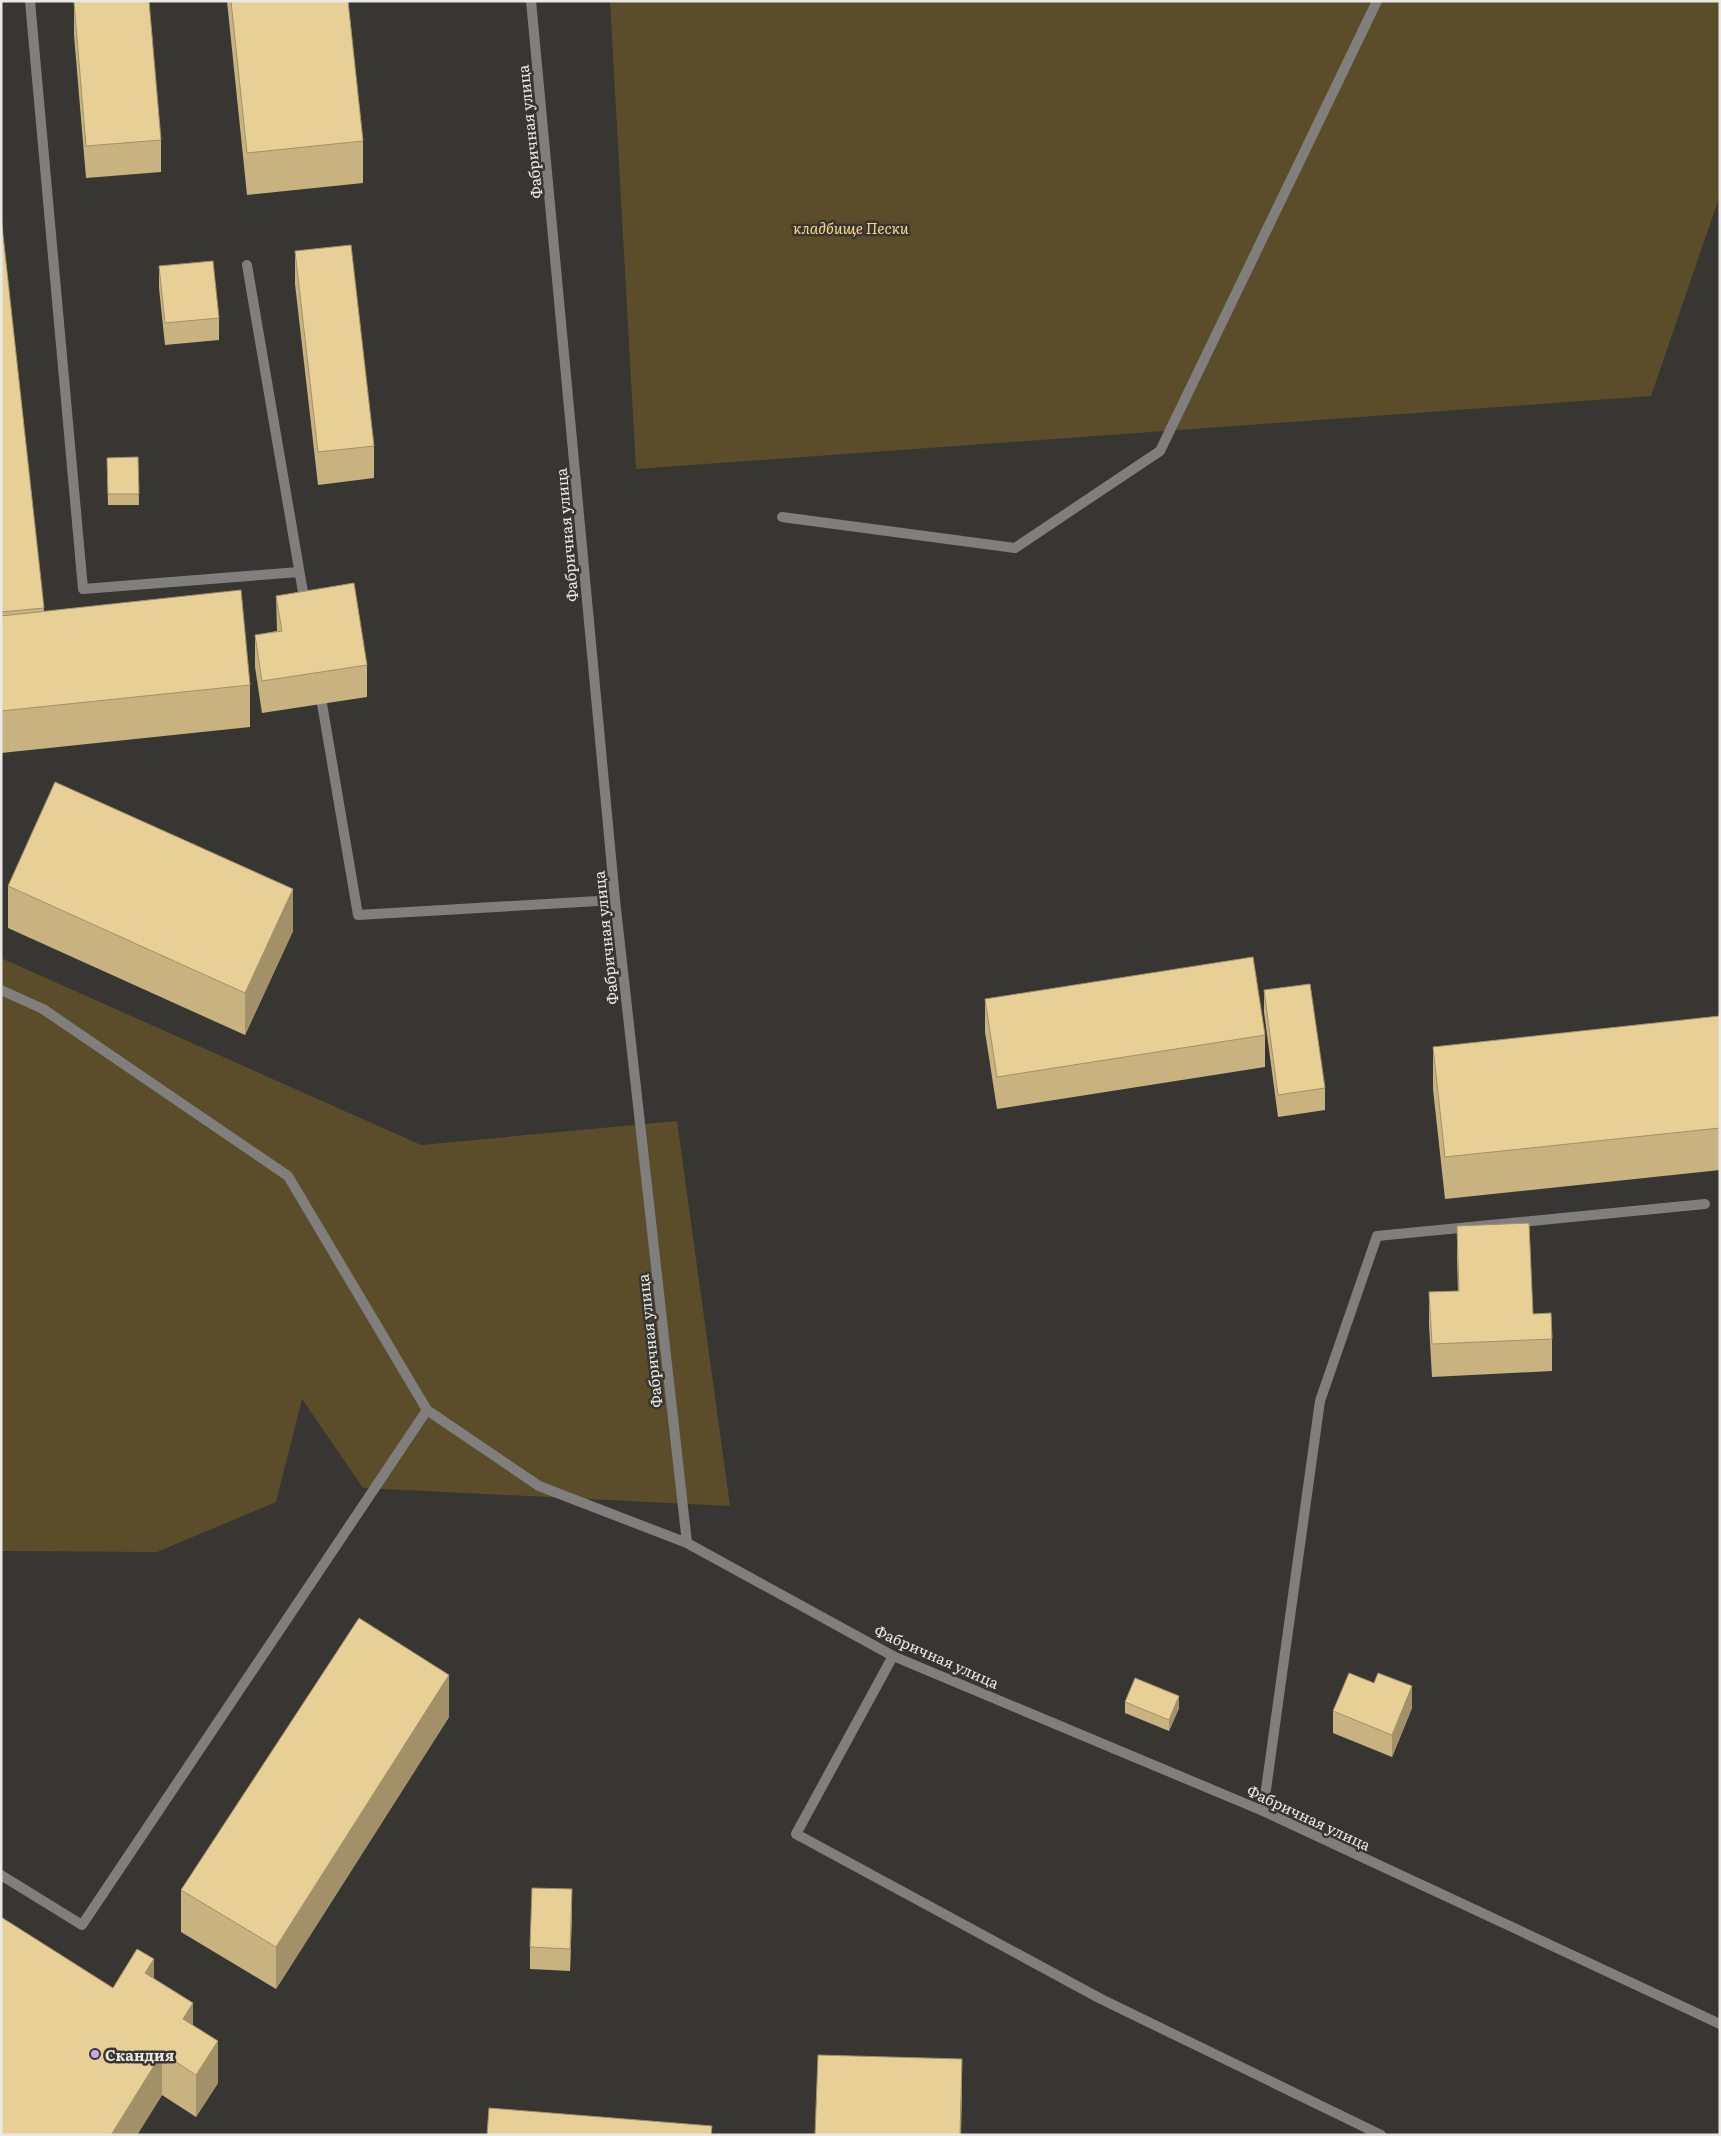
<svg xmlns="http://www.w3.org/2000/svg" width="1721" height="2136" font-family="Literata,serif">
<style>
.green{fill:#5b4d2a}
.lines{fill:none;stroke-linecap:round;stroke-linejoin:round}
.lane{stroke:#807f7d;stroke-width:10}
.street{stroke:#807f7d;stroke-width:10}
.wall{fill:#c8b280}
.shaded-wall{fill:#a29168}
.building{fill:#e8cf95;stroke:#a29168}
.poi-dot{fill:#bfa9f4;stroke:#383632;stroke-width:2}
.labels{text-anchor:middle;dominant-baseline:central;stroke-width:5;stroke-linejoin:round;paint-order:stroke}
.street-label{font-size:15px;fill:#eae9e6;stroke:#383632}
.park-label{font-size:15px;font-style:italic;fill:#fbd784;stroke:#383632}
.poi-label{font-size:15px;font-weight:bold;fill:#eae9e6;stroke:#383632;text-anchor:start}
</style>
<rect width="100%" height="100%" fill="#383632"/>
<!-- green -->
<path class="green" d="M610 1H1720V195L1651 396 636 469Z
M1 958 421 1145 677 1121 730 1506 363 1488 302 1399 276 1502 157 1552 1 1551Z"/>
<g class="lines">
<!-- lane -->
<path class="lane" d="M30 1 83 589 299 572
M247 265 305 604
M782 517 1015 548 1160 451 1377 1
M320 692 358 915 615 900
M893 1656 796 1834 1101 1999 1381 2135
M1263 1811 1320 1401 1377 1236 1705 1204
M1 1875 82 1925 427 1410"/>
<!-- street -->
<path class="street" d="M531 1 615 900 687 1543
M1 990 43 1009 288 1176 427 1410 539 1486 687 1543 893 1656 1263 1811 1720 2024"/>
</g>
<!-- wall -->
<path class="wall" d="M227 1H348L363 141V183L247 195Z
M74 2 161 140V172L86 178 74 35Z
M1 217 44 611 250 685V727L1 753Z
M295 251 374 446V478L318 485 295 284Z
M159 266 219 318V340L165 345 159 288Z
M138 457 139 505H108L107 458Z
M276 596 367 665V697L262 713 255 667V635L277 631Z
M8 886 293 931 245 1035 8 928Z
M1264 990 1325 1088V1110L1278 1117 1264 1012Z
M985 999 1265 1035V1067L997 1109 985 1032Z
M1720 1016V1170L1445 1199 1433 1089V1047Z
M1457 1226 1533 1314 1552 1339V1371L1432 1377 1429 1325V1292L1458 1291 1457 1259Z
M1125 1702 1179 1708 1169 1731 1125 1713Z
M1412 1708 1392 1757 1333 1733V1711Z
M449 1717 276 1989 181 1932V1890Z
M572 1912 570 1971 530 1969V1947Z
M154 1979 193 2026 218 2083 196 2117 162 2095 137 2135H1Z"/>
<!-- shaded-wall -->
<path class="shaded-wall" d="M293 889V931L245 1035V993Z
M449 1675V1717L276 1989V1947Z
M1412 1686V1708L1392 1757V1735Z
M1179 1696V1708L1169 1731V1720Z
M572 1889V1912L570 1971V1949Z
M154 1959V2001L145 1973Z
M193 2003V2046L183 2019Z
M218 2041V2083L196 2117V2075Z
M162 2053V2095L137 2135H111Z
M962 2059V2101L961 2135H960Z"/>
<!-- building -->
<path class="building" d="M86 1H149L161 140 86 146 74 2Z
M231 1H348L363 141 247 153Z
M1 217 44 608 1 612Z
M351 245 374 446 318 452 295 251Z
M213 261 219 318 165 323 159 266Z
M138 457 139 494H108L107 458Z
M354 583 367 665 262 681 255 635 282 631 276 596Z
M241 590 250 685 1 711V616Z
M55 782 293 889 245 993 8 886Z
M1253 957 1265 1035 997 1077 985 999Z
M1310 984 1325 1088 1278 1095 1264 990Z
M1720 1016V1128L1445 1157 1433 1047Z
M1529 1223 1533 1314 1551 1313 1552 1339 1432 1344 1429 1292 1459 1291 1457 1226Z
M359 1618 449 1675 276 1947 181 1890Z
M1349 1673 1374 1683 1378 1673 1412 1686 1392 1735 1333 1711Z
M1135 1678 1179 1696 1169 1720 1125 1702Z
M532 1888 572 1889 570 1949 530 1947Z
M1 1917 113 1988 137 1949 154 1959 145 1973 193 2003 183 2019 218 2041 196 2075 162 2053 111 2135H1Z
M818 2055 962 2059 960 2135H815Z
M489 2108 712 2126 711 2135H487Z"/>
<!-- markers -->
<circle class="poi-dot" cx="95" cy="2054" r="5"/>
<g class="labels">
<!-- street labels -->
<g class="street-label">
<text transform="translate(529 132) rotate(-96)">Фабричная улица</text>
<text transform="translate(566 535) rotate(-95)">Фабричная улица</text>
<text transform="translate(605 938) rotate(-96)">Фабричная улица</text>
<text transform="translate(649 1341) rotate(-96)">Фабричная улица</text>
<text transform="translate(937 1656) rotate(24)">Фабричная улица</text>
<text transform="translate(1309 1817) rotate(25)">Фабричная улица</text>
</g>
<!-- park labels -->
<g class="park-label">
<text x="851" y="227">кладбище Пески</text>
</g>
<!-- poi labels -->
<g class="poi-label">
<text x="105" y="2054">Скандия</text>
</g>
</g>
<!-- border -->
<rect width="1721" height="2136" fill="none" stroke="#eae9e6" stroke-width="5"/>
</svg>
